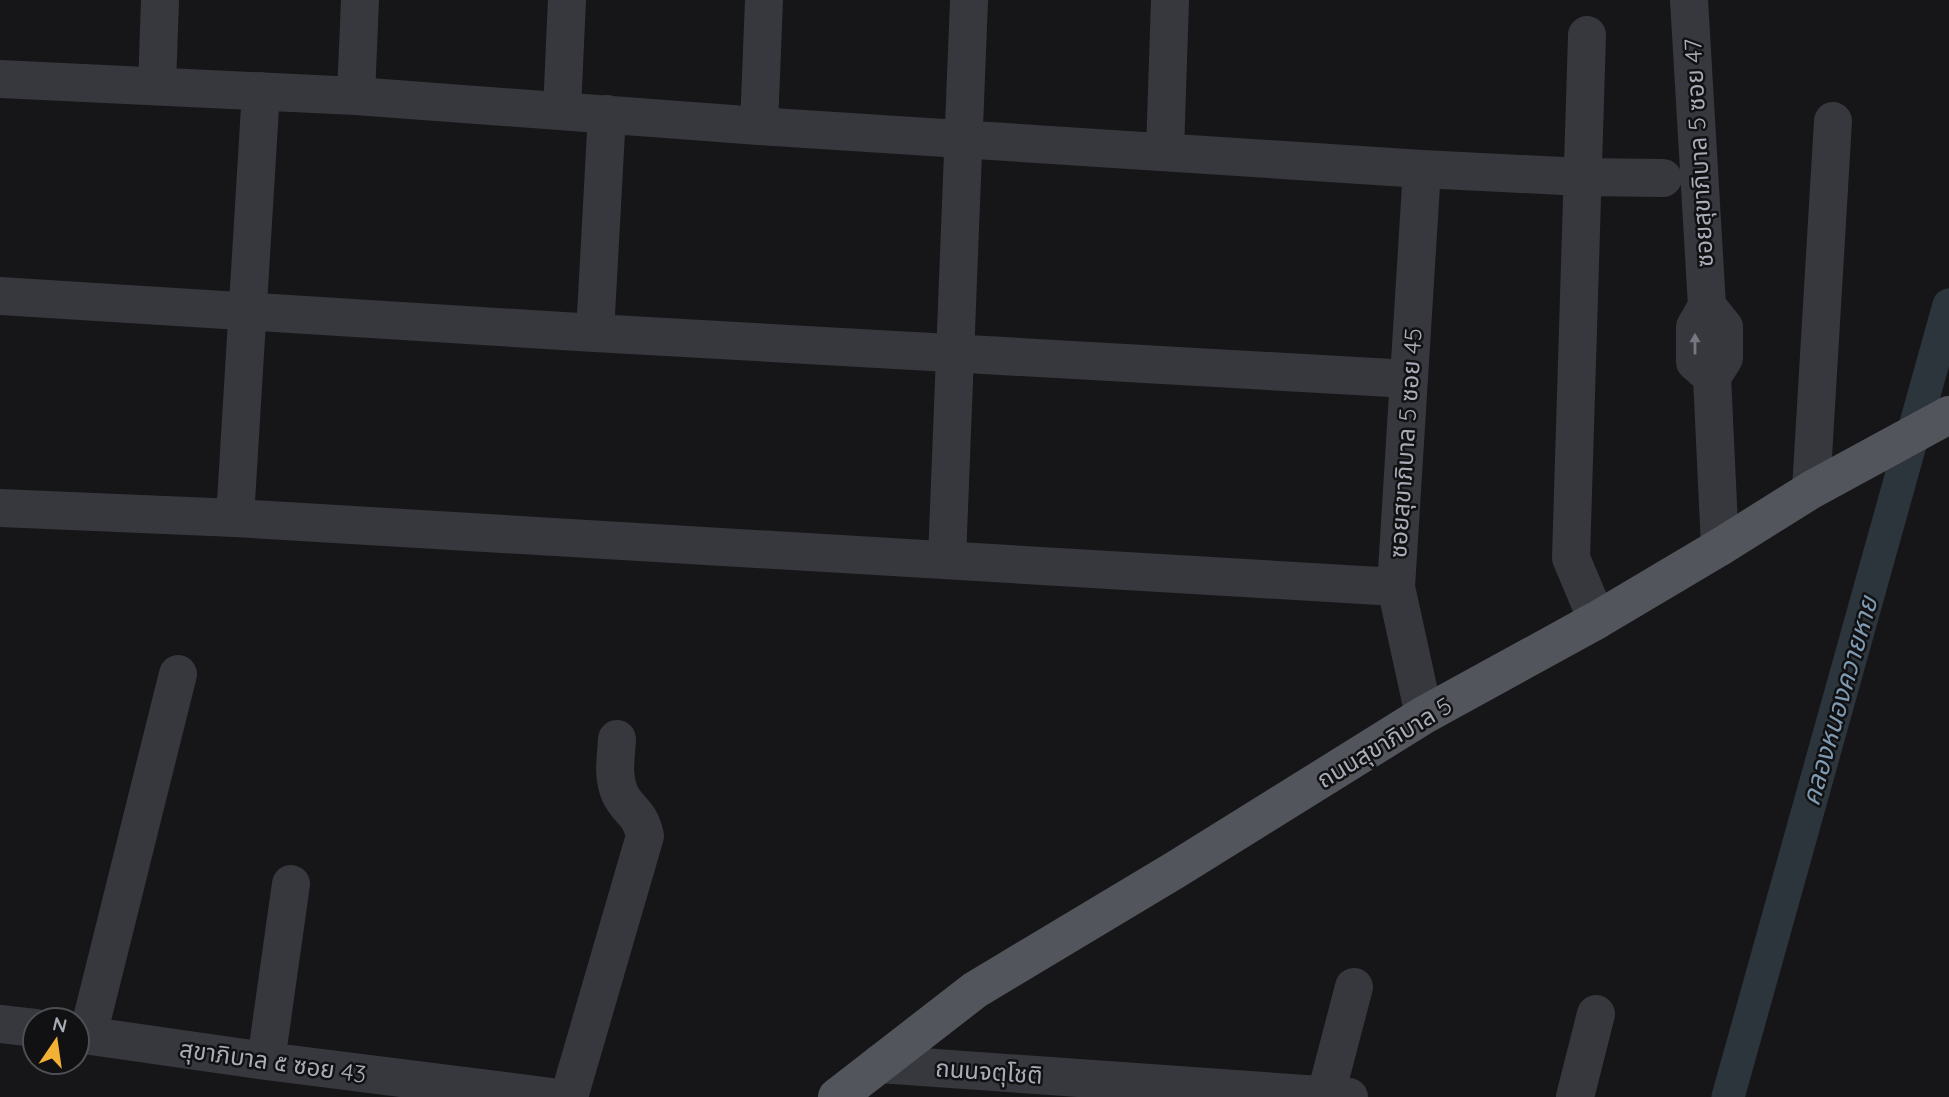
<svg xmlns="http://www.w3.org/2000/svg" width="1949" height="1097" font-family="Quicksand,'Noto Sans Thai',sans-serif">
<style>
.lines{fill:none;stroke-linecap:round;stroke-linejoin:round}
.canal{stroke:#2c353c;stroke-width:33}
.minor{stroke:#37383d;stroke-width:38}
.major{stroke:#53555c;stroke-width:38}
.oneway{fill:#757881}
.labels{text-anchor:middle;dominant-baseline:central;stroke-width:5;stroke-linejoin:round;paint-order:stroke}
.street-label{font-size:24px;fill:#a8adb8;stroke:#111113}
.water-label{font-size:26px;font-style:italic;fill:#7f9bb3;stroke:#111113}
</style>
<rect width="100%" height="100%" fill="#161618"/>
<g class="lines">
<!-- canal -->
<path class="canal" d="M1728 1097 1949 305"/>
<!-- minor -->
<path class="minor" d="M1689 0 1707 306 1724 327V358L1712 377 1720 547
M1587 35 1571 558 1597 620
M0 79 356 96 759 126 1422 169 1582 177 1663 178
M157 86 160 0
M356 96 360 0
M562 110 567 0
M759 126 764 0
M1165 151 1170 0
M1422 169 1396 587 1424 715
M0 296 595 333 1409 379
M1707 306 1695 327V362L1712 377
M595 333 607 114
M1811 490 1833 121
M0 508 235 518 1396 587
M235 518 261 91
M947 559C956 373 960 186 969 0
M0 1024 35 1028
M77 1034 266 1061 552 1097
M88 1035 178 674
M266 1061 291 884
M879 1064 1349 1097
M1326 1094 1354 987
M569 1097 645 836C640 812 629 812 620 794 612 776 616 758 617 739
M1575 1097 1596 1014"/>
<!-- major -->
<path class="major" d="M837 1097 975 990 1175 870 1424 715 1597 620 1720 547 1811 490 1949 415"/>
</g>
<!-- one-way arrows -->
<defs><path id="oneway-solid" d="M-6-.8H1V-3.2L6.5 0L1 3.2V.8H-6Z" transform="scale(1.75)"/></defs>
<use class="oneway" href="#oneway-solid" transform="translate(1695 344) rotate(-90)"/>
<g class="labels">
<!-- street labels -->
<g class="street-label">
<text transform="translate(1698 153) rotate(-93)">ซอยสุขาภิบาล 5 ซอย 47</text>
<text transform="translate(1405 443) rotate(-86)">ซอยสุขาภิบาล 5 ซอย 45</text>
<text transform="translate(1384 742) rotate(-31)">ถนนสุขาภิบาล 5</text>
<text transform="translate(273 1061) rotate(8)">สุขาภิบาล ๕ ซอย 43</text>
<text transform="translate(989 1071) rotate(4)">ถนนจตุโชติ</text>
</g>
<!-- water labels -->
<g class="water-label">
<text transform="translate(1839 701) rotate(-74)">คลองหนองควายหาย</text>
</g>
</g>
<!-- north arrow -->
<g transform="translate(56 1041) rotate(13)"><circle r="33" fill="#111113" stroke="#4d4f55" stroke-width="2"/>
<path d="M0-5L12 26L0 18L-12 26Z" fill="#f2b134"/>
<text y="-10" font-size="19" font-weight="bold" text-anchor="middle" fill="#a8adb8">N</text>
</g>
</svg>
